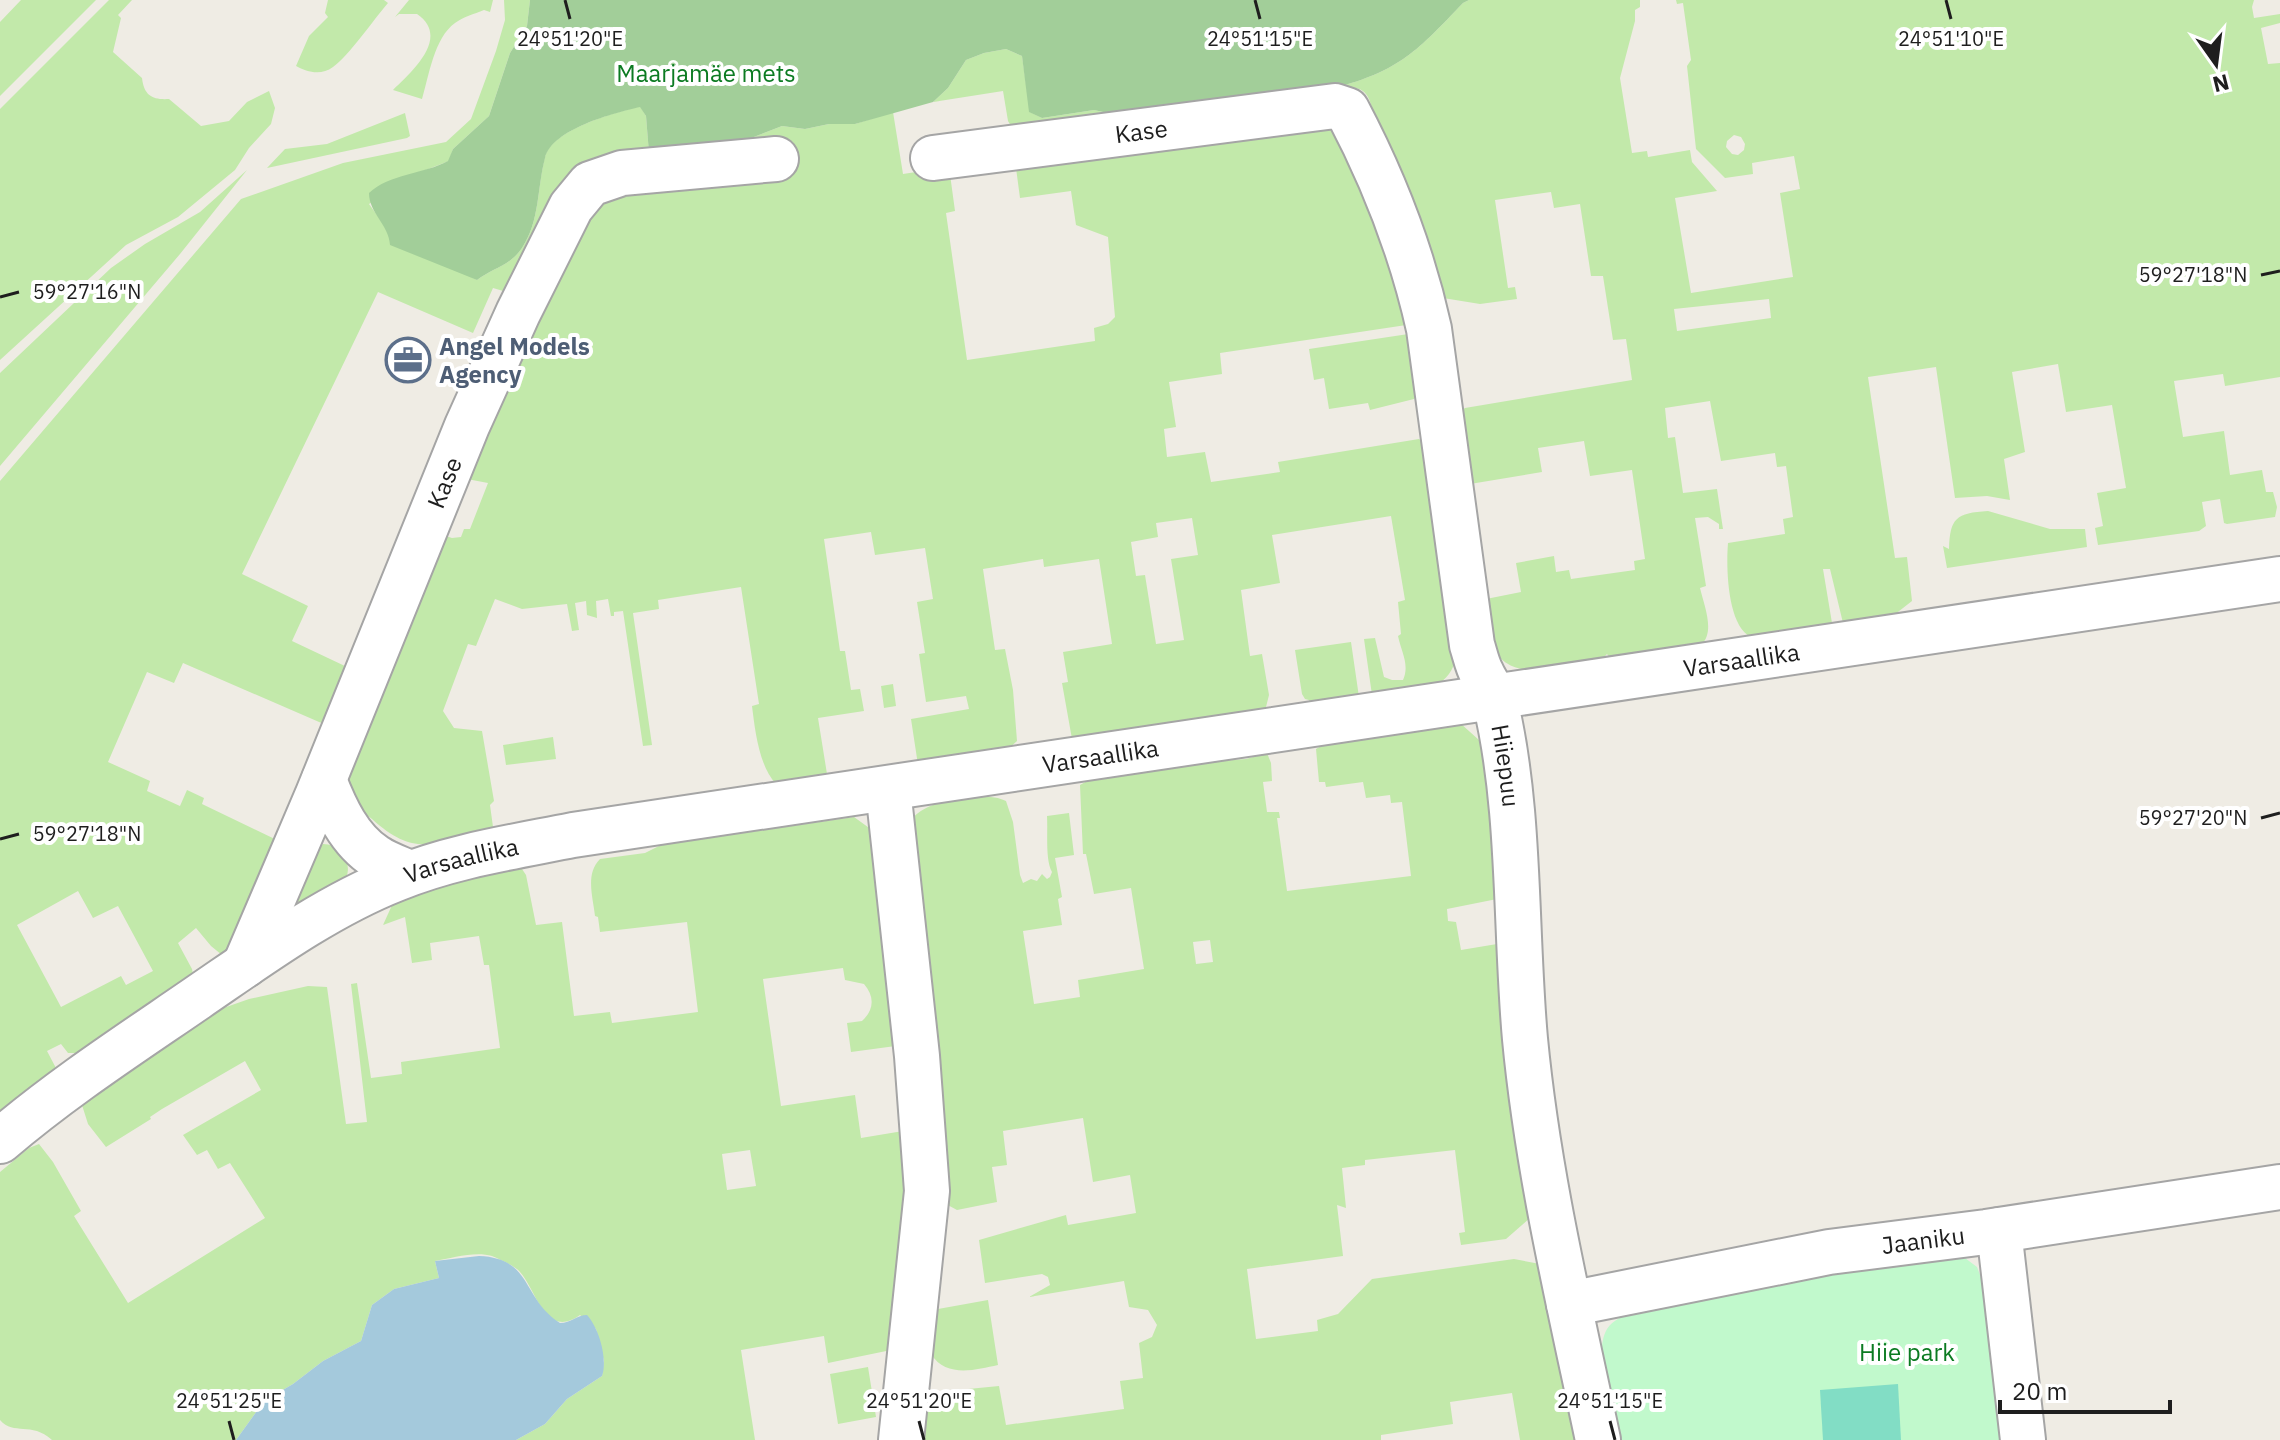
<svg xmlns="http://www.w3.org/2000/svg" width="2280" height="1440" font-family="'IBM Plex Sans',sans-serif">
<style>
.grass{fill:#c2e9aa;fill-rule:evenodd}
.forest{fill:#a2ce99}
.park{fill:#c1f9cc}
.pitch{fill:#82ddc5}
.water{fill:#a4c9dc}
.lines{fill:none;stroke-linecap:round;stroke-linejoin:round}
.minor-casing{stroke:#a5a5a5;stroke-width:48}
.minor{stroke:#fff;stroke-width:44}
.ticks{fill:none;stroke:#1e1e1e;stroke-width:3}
.labels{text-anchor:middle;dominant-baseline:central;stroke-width:8;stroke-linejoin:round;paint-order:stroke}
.park-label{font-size:24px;fill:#0c7b22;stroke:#fff}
.street-label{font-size:24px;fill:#1e1e1e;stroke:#fff}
.service-label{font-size:24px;font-weight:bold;fill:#4e5e75;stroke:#fff;text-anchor:start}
.ticks-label{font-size:20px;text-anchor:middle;fill:#1e1e1e;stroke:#fff;stroke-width:8;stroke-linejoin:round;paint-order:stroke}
</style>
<rect width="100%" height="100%" fill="#efece4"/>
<!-- grass -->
<path class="grass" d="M21 0H96L0 96V22Z
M109 0H132L118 15 121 18 113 52 142 78C144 96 153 100 169 99L201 126 229 121 247 102 269 91 275 108 271 124 249 148 235 170 178 217 126 245 0 360V109Z
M328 0H384L388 3C374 19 348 57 333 67 321 76 307 72 296 66L309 36 328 17 325 13Z
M409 0H493L490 12 484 10C474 14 463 17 455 23 434 38 429 76 422 99L393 90C412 72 451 37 417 14H399L395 17Z
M504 0H530L527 26 510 53 489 116 453 149 449 161 418 173 369 204 390 233 477 280C493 268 510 266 522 248 540 221 537 188 545 157 552 129 615 113 640 106L646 116 649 153 510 293 493 288 473 333 378 292 242 574 308 606 292 641 347 667 326 725 183 663 174 683 147 672 108 762 150 781 147 791 180 806 187 790 204 798 202 804 281 842 236 946 222 955 211 946 196 928 178 943 192 969 194 979 79 1053H68L61 1044 47 1051 57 1070 0 1120V481L241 199 343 163 446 142 471 119 496 51 505 20ZM78 891 93 918 118 906 153 971 126 985 121 976 61 1007 17 925Z
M1469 0H1640V7L1635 10V21L1620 78 1632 153 1647 151 1648 157 1690 150 1692 162 1717 191 1675 198 1691 293 1793 277 1780 193 1800 189 1794 156 1752 163 1753 174 1725 178 1696 149 1687 66 1691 60 1683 3 1677 4 1676 0H2254L2252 7 2254 18 2280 14V23L2261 28 2268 64 2280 63V377L2225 386 2223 374 2174 381 2183 437 2224 431 2230 475 2262 470 2266 492H2273L2277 507 2275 517 2227 524 2224 523 2220 499 2202 502 2206 526 2199 531 2098 545 2095 528 2103 526 2097 493 2126 488 2112 405 2066 412 2058 364 2012 372 2025 452 2004 459 2010 500 1987 496 1955 498 1936 367 1868 377 1895 558 1907 557 1912 601 1894 615 1843 623 1830 569H1823L1832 623 1751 637C1727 626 1726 566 1728 543L1785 534 1783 519 1793 517 1786 466 1777 467 1775 453 1721 461 1710 401 1665 408 1668 438 1675 437 1683 493 1717 489 1723 529H1719V524L1708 517 1695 518 1706 586 1700 588C1704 605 1715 631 1702 644L1610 658 1607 654 1602 659C1570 665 1508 688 1492 644 1487 631 1488 613 1486 599L1521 592 1516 563 1554 556 1556 572 1569 570 1571 579 1635 570 1634 561 1645 559 1632 470 1590 476 1584 441 1538 448 1542 472 1464 485 1458 413 1465 408 1632 380 1626 339 1613 340 1603 276H1591L1580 204 1554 208 1551 192 1495 200 1508 288 1515 287 1517 299 1480 304 1443 298 1374 118C1369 89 1363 85 1334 88 1400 71 1418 50 1463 3ZM1734 135 1741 137 1745 144 1744 150 1738 155 1732 154 1726 147 1727 141ZM1769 299 1771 318 1677 331 1674 309Z
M1006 49 1022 56 1030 112 1042 118 1094 110 1126 117 1011 126 1008 121 1003 91 933 102 948 88 966 60 984 53Z
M893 112 903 174 949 167 955 211 946 213 967 360 1095 341 1094 328 1108 324 1115 317 1108 237 1076 225 1071 191 1020 198 1016 168 1332 124 1344 139 1413 324 1220 353 1222 374 1169 382 1176 427 1164 429 1167 457 1205 452 1211 482 1280 472 1278 462 1419 439 1429 448 1458 652C1454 666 1451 676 1438 684L1372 695 1364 639 1375 638 1384 677 1392 680H1403C1410 665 1401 651 1398 636L1401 634 1398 602 1405 600 1391 516 1272 535 1280 583 1241 590 1250 656 1262 654 1269 695 1266 707 1258 711 1072 739 1062 683 1068 682 1063 652 1112 644 1099 559 1044 567 1043 559 983 569 995 650 1005 649 1013 690 1017 741 1006 751 918 765 911 719 969 709 966 696 926 702 919 654 925 653 917 602 933 599 925 548 875 555 871 532 824 539 840 651H845L851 690 860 689 864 711 818 718 827 774 822 778 776 784C759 766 755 730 752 706L759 704 741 587 658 600 659 609 633 613 652 745 643 746 623 611 614 612V616H611L608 599 596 601 597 618 587 615 586 601 575 603 579 630 572 631 567 604 522 609 495 599 476 646 468 644 443 711 454 728 482 731 494 801 490 805 493 827C438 841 418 861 372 819 369 816 364 815 361 812 353 803 347 782 347 771L440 534 452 538 461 537 464 529H470L488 483 467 479 464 473 599 198 735 180C749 185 760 186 773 180L736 144 782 126 805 129 829 124H855ZM1192 518 1198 555 1171 559 1184 640 1156 644 1145 575 1136 576 1131 542 1158 537 1156 523Z
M405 113 410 136 407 138 267 168 285 149 327 144Z
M247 170 180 254 0 466V373L111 268 145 244 200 212Z
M1415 333 1418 392 1414 399 1370 410 1368 403 1329 409 1324 378 1314 380 1309 349Z
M1988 511 2050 529H2085L2087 547 1947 568 1943 546 1949 549C1950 518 1956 513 1988 511Z
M1351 642 1359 697 1310 704 1309 700 1305 699 1302 694 1295 650Z
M893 684 896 706 884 708 881 686Z
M1460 723 1479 740 1486 758 1497 899 1447 909 1448 921 1456 922 1461 950 1503 943 1531 1217 1506 1239 1461 1245 1459 1233 1465 1232 1455 1150 1365 1160V1165L1342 1168 1346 1208 1337 1205 1343 1256 1247 1269 1256 1339 1318 1331 1317 1320 1338 1314 1372 1279 1514 1259 1540 1264 1575 1440H1520L1512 1393 1450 1402 1453 1424 1381 1435V1440H916L926 1409 957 1397 958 1390 999 1386 1006 1425 1124 1409 1120 1381 1143 1378 1139 1343 1152 1337 1157 1325 1148 1310 1129 1307 1124 1281 1029 1297 1050 1285 1048 1277 1042 1274 985 1283 979 1240 1066 1215 1068 1225 1136 1213 1130 1175 1093 1182 1083 1118 1003 1131 1007 1165 992 1167 997 1202 957 1210 944 1203 913 818C928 799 985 790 1006 801L1013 822 1020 875 1023 883 1031 879 1037 881 1042 874 1047 879 1050 877 1052 872C1045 860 1048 832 1047 816L1069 813 1074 855 1055 858 1062 897 1058 899 1062 925 1023 931 1034 1004 1080 997 1078 980 1144 969 1131 888 1094 894 1086 854H1083L1080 785 1087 781 1196 763 1246 759 1267 753 1271 763 1272 781 1263 782 1267 812H1279L1280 818H1277L1287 891 1411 876 1402 802 1391 803 1390 795 1366 798 1363 782 1326 787 1325 782H1319L1316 749 1326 743ZM1210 940 1213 962 1196 964 1193 942Z
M553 737 556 759 506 765 503 745Z
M854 817 872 830 903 1045 851 1052 847 1023 862 1021C874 1010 875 997 864 984L845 980 843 968 763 979 781 1106 855 1095 861 1138 903 1131 909 1161 896 1349 828 1363 824 1336 741 1350 755 1440H516L545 1424 567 1399 602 1376 604 1361 596 1329 580 1315C545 1340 537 1291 520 1272 515 1266 499 1259 492 1256 475 1251 452 1258 435 1261L439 1278 394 1289 372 1305 361 1341 323 1361 293 1384 264 1401 236 1440H52C31 1421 14 1436 0 1420V1172L29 1148 39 1144 53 1162 81 1211 74 1216 128 1303 265 1218 230 1163 218 1169 207 1150 197 1155 183 1135 261 1090 245 1061 162 1109 150 1117 151 1119 106 1147 88 1124 82 1105 140 1061 215 1011 249 999 308 986 327 987 346 1124 367 1122 351 984 357 983 371 1078 402 1074 401 1062 500 1048 489 965H484L479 936 430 943 432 960 412 963 405 917 383 925 393 903 432 887 514 867 522 869 526 875 536 925 562 922 574 1016 610 1012 612 1023 698 1012 687 922 600 932 598 917 595 916C593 897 585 874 600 859L645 853 661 845ZM750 1150 756 1186 727 1190 722 1154Z
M323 844C340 844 353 862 346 878L286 917 309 858Z
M988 1300 998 1365C975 1370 946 1378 931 1354L935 1313 938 1309Z
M868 1367 876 1417 838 1424 830 1374Z"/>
<!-- forest -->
<path class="forest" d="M530 0H1469L1463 3C1418 50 1400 71 1334 88L1126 117 1094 110 1042 118 1029 112 1022 56 1006 49 984 53 966 60 948 88 933 102 855 124H829L805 129 782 126 736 144 649 153 646 116 640 107C614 113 552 129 545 158 537 188 540 221 522 248 510 266 493 268 477 280L390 245C389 225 369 213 369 193 389 174 424 174 448 161L453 149 489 116 510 53 527 26Z"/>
<!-- park -->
<path class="park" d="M1965 1258 1977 1267 1986 1290 2005 1440H1619C1613 1412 1592 1354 1607 1329 1613 1320 1623 1316 1633 1311L1783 1281 1896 1264Z"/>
<!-- pitch -->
<path class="pitch" d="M1898 1384 1901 1440H1823L1820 1390Z"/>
<!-- water -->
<path class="water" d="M479 1256C533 1258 521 1298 560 1323 571 1323 577 1315 587 1315 599 1328 608 1359 602 1376L567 1399 545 1424 516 1440H236L264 1401 293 1384 323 1361 361 1341 372 1305 394 1289 439 1278 435 1261Z"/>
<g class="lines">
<!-- minor casing -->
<g class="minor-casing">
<g id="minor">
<path id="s1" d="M933 158 1335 106 1347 110C1384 180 1412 252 1429 329L1472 645C1475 654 1477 665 1482 674 1486 683 1493 691 1495 701 1521 809 1515 929 1525 1039 1538 1175 1570 1307 1598 1440"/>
<path d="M324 780C335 808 349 840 376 857 386 864 399 868 410 873"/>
<path d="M888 789 917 1056 927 1191 901 1440"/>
<path id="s2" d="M245 965 318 794 467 426 518 313 571 207 590 184 622 173 776 159"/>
<path id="s3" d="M0 1141C62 1088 130 1044 197 998 260 955 325 907 396 879 452 856 513 847 573 835L2280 579"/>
<path d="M1999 1230 2023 1440"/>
<path id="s4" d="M1569 1304 1829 1252 1986 1232 2280 1187"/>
</g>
</g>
<!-- minor -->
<use href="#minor" class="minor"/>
</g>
<!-- ticks -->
<path class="ticks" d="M565 0 570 19M1255 0 1260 19M1946 0 1951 19M2261 275 2280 271M0 297 19 292M2261 818 2280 813M0 839 19 834M229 1421 234 1440M919 1421 924 1440M1610 1421 1615 1440"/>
<!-- icons -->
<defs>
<g id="office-ring" transform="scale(2.3)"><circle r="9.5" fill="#fff" stroke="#5c6f8a" stroke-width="1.5"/><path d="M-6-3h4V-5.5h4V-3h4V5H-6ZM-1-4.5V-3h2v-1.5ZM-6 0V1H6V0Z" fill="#5c6f8a"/></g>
</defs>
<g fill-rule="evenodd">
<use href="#office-ring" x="408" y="360"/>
</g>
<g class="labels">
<!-- park labels -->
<g class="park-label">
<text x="706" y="73">Maarjamäe mets</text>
<text x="1907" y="1352">Hiie park</text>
</g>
<!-- street labels -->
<g class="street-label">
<text stroke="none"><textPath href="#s1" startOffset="210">Kase</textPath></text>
<text stroke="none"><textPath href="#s2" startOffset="522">Kase</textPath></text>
<text stroke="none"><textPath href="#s3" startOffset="1840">Varsaallika</textPath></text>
<text stroke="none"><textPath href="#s3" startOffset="1192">Varsaallika</textPath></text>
<text stroke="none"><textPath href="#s1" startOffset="1098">Hiiepuu</textPath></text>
<text stroke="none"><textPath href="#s3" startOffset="544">Varsaallika</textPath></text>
<text stroke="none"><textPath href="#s4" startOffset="360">Jaaniku</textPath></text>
</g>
<!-- service labels -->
<g class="service-label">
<text x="439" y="346">Angel Models<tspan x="439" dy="28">Agency</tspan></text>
</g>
</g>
<g class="ticks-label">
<text x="570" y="46">24°51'20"E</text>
<text x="1260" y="46">24°51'15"E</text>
<text x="1951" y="46">24°51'10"E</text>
<text x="2193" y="282">59°27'18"N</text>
<text x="87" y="299">59°27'16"N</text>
<text x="2193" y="825">59°27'20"N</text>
<text x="87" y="841">59°27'18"N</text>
<text x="229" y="1408">24°51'25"E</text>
<text x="919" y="1408">24°51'20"E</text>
<text x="1610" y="1408">24°51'15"E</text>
</g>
<!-- north arrow -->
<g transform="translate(2216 64) rotate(166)" stroke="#ffffff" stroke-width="6" paint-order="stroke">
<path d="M0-6L14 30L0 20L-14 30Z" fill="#1e1e1e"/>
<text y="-12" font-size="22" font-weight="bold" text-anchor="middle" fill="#1e1e1e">N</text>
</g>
<!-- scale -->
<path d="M2000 1400v12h170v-12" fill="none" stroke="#1e1e1e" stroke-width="4"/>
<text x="2012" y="1400" font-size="24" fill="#1e1e1e" stroke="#ffffff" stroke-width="6" paint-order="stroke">20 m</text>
</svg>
